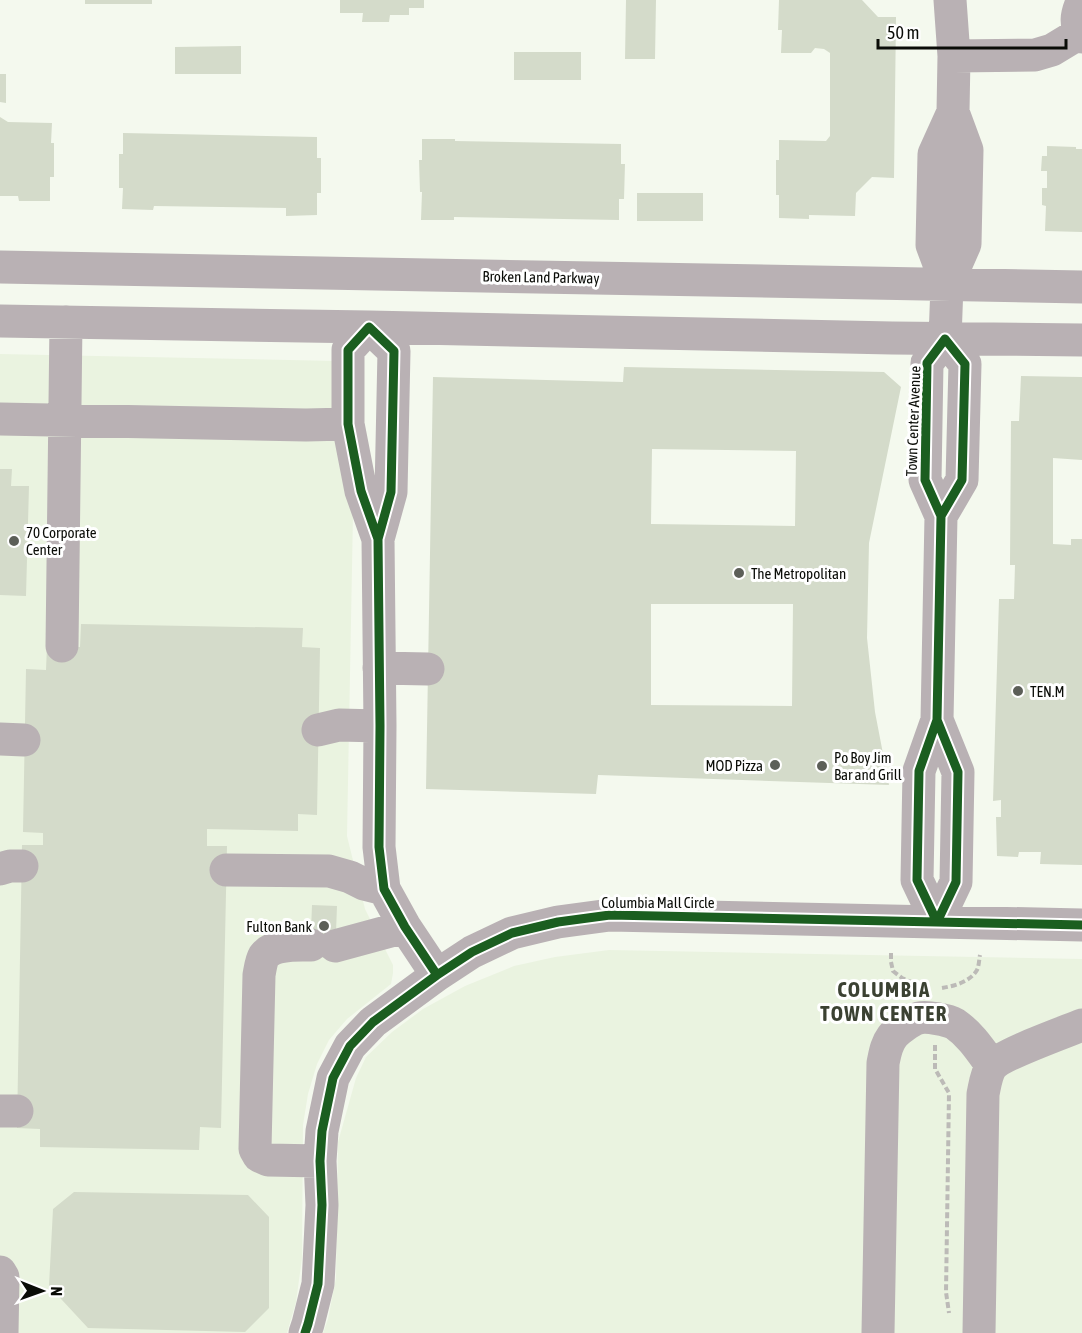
<svg xmlns="http://www.w3.org/2000/svg" width="1082" height="1333" font-family="'Asap Condensed',sans-serif">
<style>
.built{fill:#eaf3e0}
.building{fill:#d4dbca;fill-rule:evenodd}
.lines{fill:none;stroke-linecap:round;stroke-linejoin:round}
.path{stroke:#bcbab7;stroke-width:4;stroke-dasharray:6 3;stroke-linecap:butt}
.minor{stroke:#b9b1b4;stroke-width:33}
.cycleway-casing{stroke:#fff;stroke-width:13}
.cycleway{stroke:#1b5e20;stroke-width:9}
.poi-dot{fill:#5c5f58;stroke:#fff;stroke-width:2}
.labels{text-anchor:middle;dominant-baseline:central;stroke-width:6;stroke-linejoin:round;paint-order:stroke}
.street-label{font-size:15px;fill:#0a0c07;stroke:#fff}
.poi-label{font-size:15px;fill:#0a0c07;stroke:#fff;text-anchor:start}
.district-label{font-size:21px;font-weight:bold;letter-spacing:1.5px;fill:#3b4132;stroke:#fff}
</style>
<rect width="100%" height="100%" fill="#f4f9ee"/>
<!-- built -->
<path class="built" d="M0 354 336 361 353 514 347 836 365 909 393 965V973L391 984 347 1019 329 1040 317 1064 308 1094 303 1125 302 1258 296 1302 287 1333H0Z
M609 950 1082 959V1333H323L328 1319 336 1278 338 1142 356 1078 366 1057 392 1032 423 1009 465 986 514 966 555 957Z"/>
<!-- building -->
<path class="building" d="M85 0H152V4H85Z
M340 0H424V8H409V15H390L389 22H362L363 13H340Z
M626 0H656L655 59H625Z
M779 0H862L878 17H896L894 178 872 177 856 193 855 216 809 215V219L779 218V195H776V160H779V140L826 141 830 136V53L824 49 815 48 811 53H781L782 30H778Z
M241 46V74H175V47Z
M514 52H581V80H514Z
M0 74H6V103L0 102Z
M0 117 8 122 52 123 51 143H54V177H50V201H19L18 196H0Z
M123 133 317 137V158H321V193H317V215L286 216V208L154 206 153 210 122 209 123 188H119V154H123Z
M422 139H455V141L621 144V164H625L624 199H619V220L454 217V220H421L422 192H420L419 160H422Z
M1047 146 1076 147V149H1082V232L1045 231 1046 206 1042 205V188H1047V171H1041L1042 156H1047Z
M637 193H703V221H637Z
M624 367 884 372 901 387 869 543 867 638 875 712 889 785 598 775 596 794 426 789 433 377 623 382ZM652 449 796 451 795 526 651 524ZM651 604H793L792 706 651 705Z
M1021 376 1082 377V460L1053 458V544L1071 545V539H1082V865L1040 864 1041 852H1019L1018 857 997 856 996 817H1001V800L993 801 999 599H1014L1015 565H1010L1011 421H1019Z
M0 469H12L11 486H29L26 596 0 595Z
M81 624 303 628 302 647 320 648 317 815 298 814V831L207 829V846H227L221 1128 200 1127 199 1150 40 1147V1129L17 1128 22 845H43V833L23 832 26 669 46 670 47 646 80 647Z
M312 905 337 906 335 958 310 957Z
M74 1192 248 1195 269 1217V1308L245 1332 88 1328 49 1286 53 1209Z"/>
<g class="lines">
<!-- path -->
<path class="path" d="M891 953V962L893 971 902 978 923 987
M942 988C954 986 970 982 977 970 979 966 979 960 980 955
M935 1045V1069L949 1093 946 1292 949 1313"/>
<!-- minor -->
<path class="minor" d="M1082 2C1076 15 1075 24 1082 37
M954 56 1035 55 1052 50 1080 33
M0 267 1082 287
M947 285 932 245 934 154 953 112
M0 321 369 327 892 338 1082 340
M0 419 306 425 348 424
M941 516 962 480 965 364 945 339
M378 539 361 491 348 424V350L369 327 394 351 391 492 378 539 380 726 379 847 384 889 405 927 437 975
M62 646 66 322
M379 668 428 669
M318 730 339 725 380 726
M0 739 24 740
M0 869 10 866H22
M226 870 329 871 350 877 364 884 384 889
M937 922 917 880 919 771 937 720 941 516 925 480 927 363 945 339 947 285 965 244 967 150 953 112 954 56 950 0
M937 922 956 882 958 772 937 720
M311 945C296 945 274 943 264 956 261 961 260 970 259 975L255 1149 259 1156 268 1160 320 1161
M335 946 405 927
M0 1111H17
M0 1272 3 1277 2 1333
M305 1333 308 1324 318 1284 322 1205 320 1161 322 1131 333 1078 350 1046 373 1022 437 975 472 952 512 933 558 922 610 915 1082 925
M878 1333 883 1063C885 1054 886 1045 892 1037 896 1031 911 1020 919 1018 927 1016 948 1020 955 1024 971 1035 981 1051 992 1066
M979 1333 983 1094C985 1085 986 1075 991 1067 1000 1055 1065 1032 1082 1025"/>
<!-- cycleway casing -->
<g class="cycleway-casing">
<path id="cycleway" d="M378 539 361 491 348 424V350L369 327 394 351 391 492 378 539 380 726 379 847 384 889 405 927 437 975
M937 922 917 880 919 771 937 720 941 516 925 480 927 363 945 339 965 364 962 480 941 516
M937 922 956 882 958 772 937 720
M305 1333 308 1324 318 1284 322 1205 320 1161 322 1131 333 1078 350 1046 373 1022 437 975 472 952 512 933 558 922 610 915 1082 925"/>
</g>
<!-- cycleway -->
<use href="#cycleway" class="cycleway"/>
</g>
<!-- markers -->
<g class="poi-dot">
<circle cx="14" cy="541" r="6"/>
<circle cx="739" cy="573" r="6"/>
<circle cx="1018" cy="691" r="6"/>
<circle cx="775" cy="765" r="6"/>
<circle cx="822" cy="766" r="6"/>
<circle cx="324" cy="926" r="6"/>
</g>
<g class="labels">
<!-- street labels -->
<g class="street-label">
<text transform="translate(541 277) rotate(1)">Broken Land Parkway</text>
<text transform="translate(913 421) rotate(-88)">Town Center Avenue</text>
<text x="658" y="902">Columbia Mall Circle</text>
</g>
<!-- poi labels -->
<g class="poi-label">
<text x="26" y="532">70 Corporate<tspan x="26" dy="17">Center</tspan></text>
<text x="751" y="573">The Metropolitan</text>
<text x="1030" y="691">TEN.M</text>
<text x="834" y="757">Po Boy Jim<tspan x="834" dy="17">Bar and Grill</tspan></text>
<text x="763" y="765" text-anchor="end">MOD Pizza</text>
<text x="312" y="926" text-anchor="end">Fulton Bank</text>
</g>
<!-- district labels -->
<g class="district-label">
<text x="884" y="989">COLUMBIA<tspan x="884" dy="24">TOWN CENTER</tspan></text>
</g>
</g>
<!-- north arrow -->
<g transform="translate(42 1291) rotate(91)" stroke="#ffffff" stroke-width="4.5" paint-order="stroke">
<path d="M0-4.5L10 22L0 15L-10 22Z" fill="#0a0c07"/>
<text y="-9" font-size="16" font-weight="bold" text-anchor="middle" fill="#0a0c07">N</text>
</g>
<!-- scale -->
<path d="M878 39v9h188v-9" fill="none" stroke="#0a0c07" stroke-width="3"/>
<text x="887" y="39" font-size="18" fill="#0a0c07" stroke="#ffffff" stroke-width="4.5" paint-order="stroke">50 m</text>
</svg>
